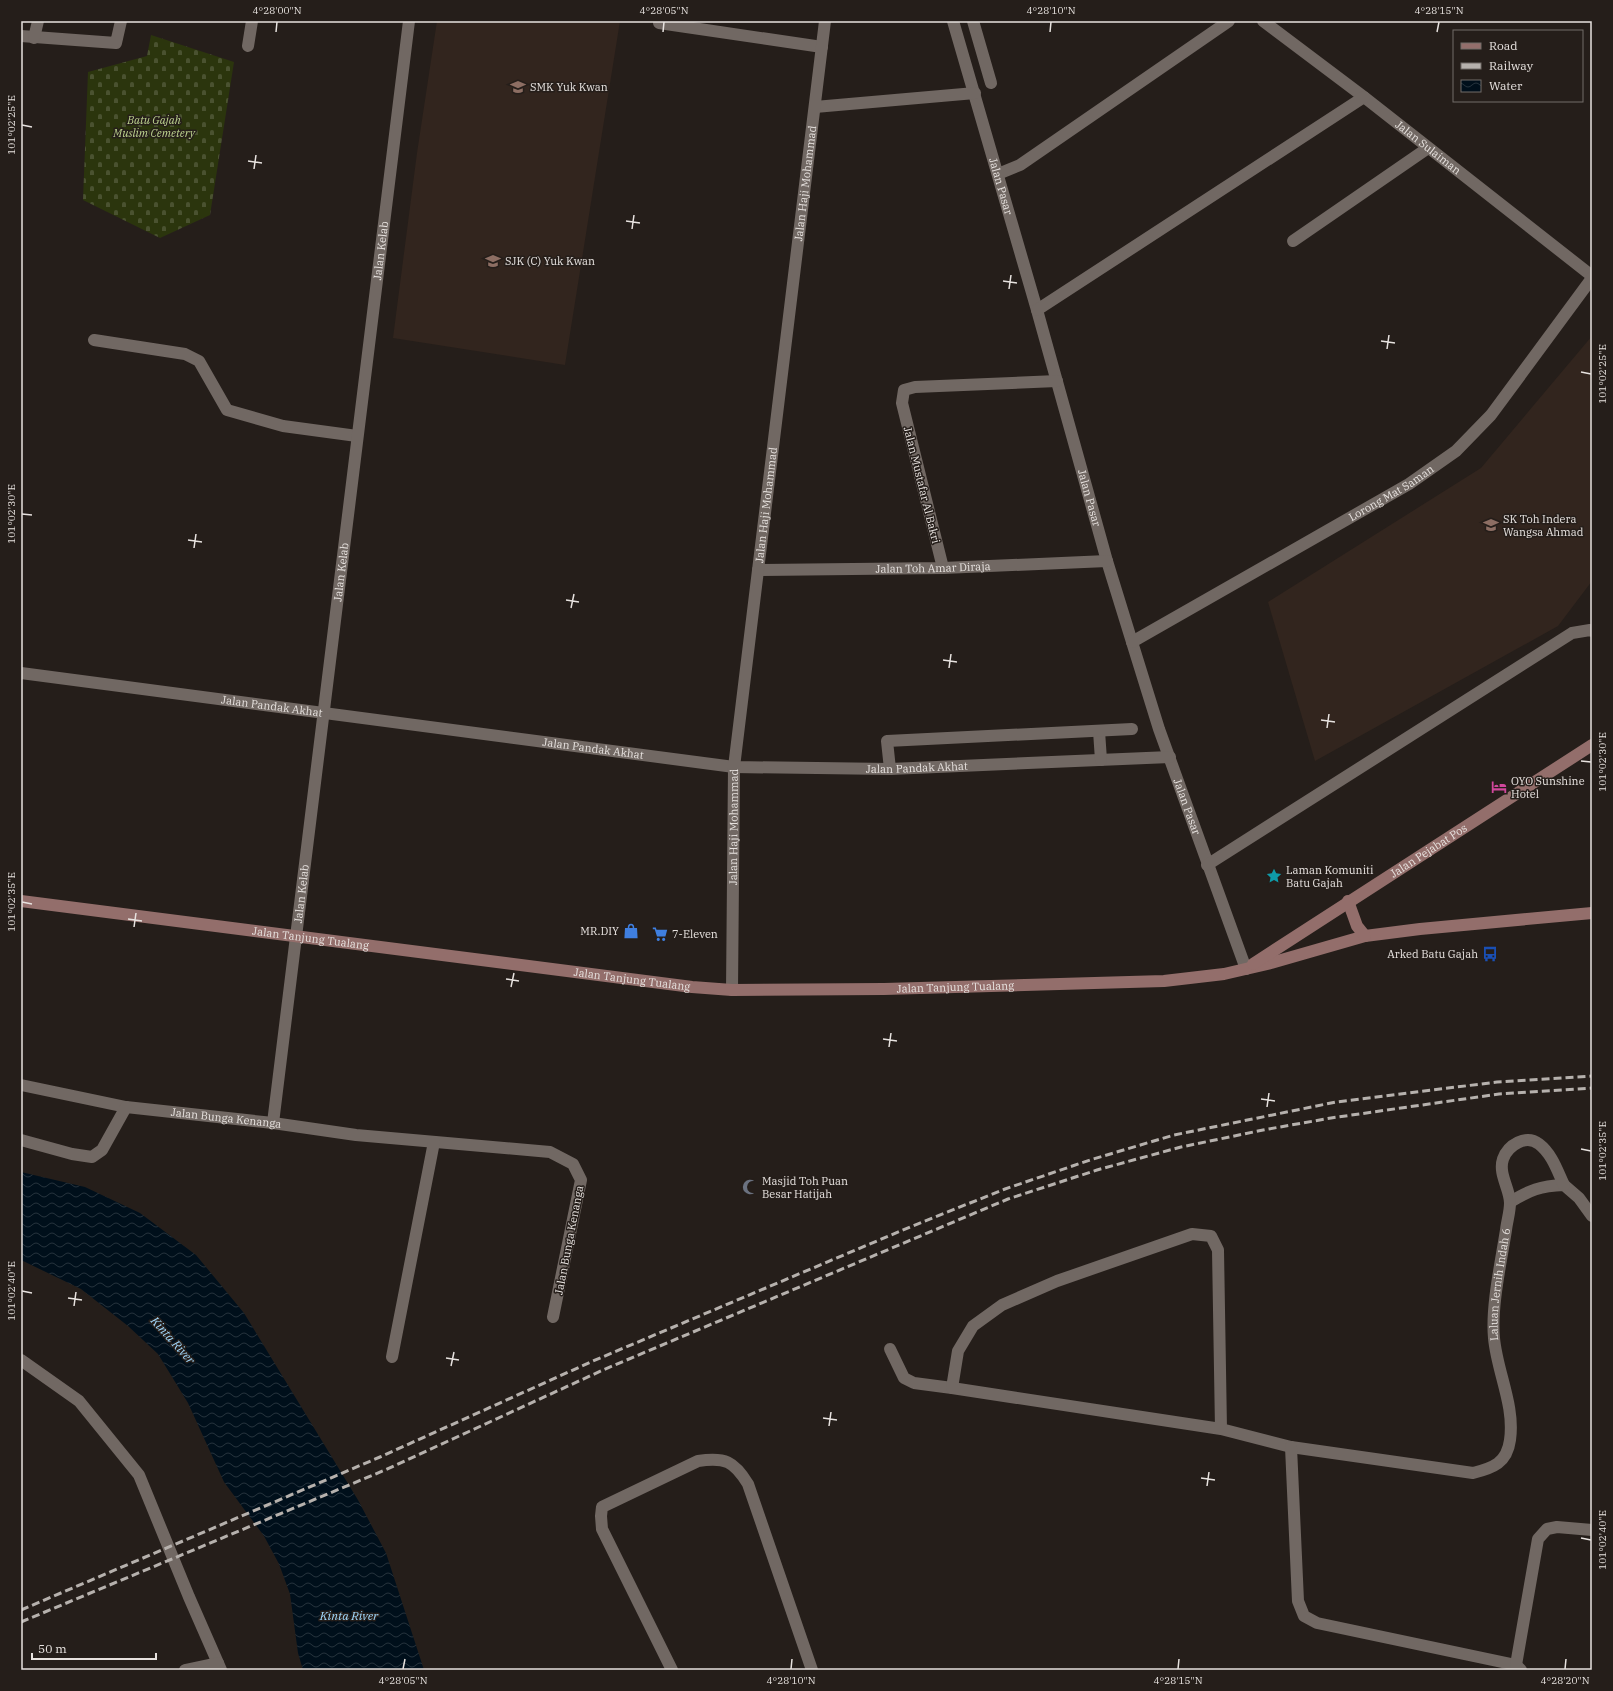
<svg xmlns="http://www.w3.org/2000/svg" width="1613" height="1691" font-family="'IBM Plex Serif',serif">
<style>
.built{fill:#32251e}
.cemetery{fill:url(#cemetery-stones)}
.water{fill:url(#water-waves)}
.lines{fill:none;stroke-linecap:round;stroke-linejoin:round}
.street{stroke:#716863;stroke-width:12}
.secondary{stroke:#936e6b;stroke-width:12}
.rail{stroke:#b6b1ad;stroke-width:3;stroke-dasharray:8 4;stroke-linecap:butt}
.ticks{fill:none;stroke:#e7e2df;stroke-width:1.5}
.labels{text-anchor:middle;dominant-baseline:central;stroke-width:3;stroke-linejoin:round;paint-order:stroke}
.poi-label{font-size:11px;fill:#e7e2df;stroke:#251e1a;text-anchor:start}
.park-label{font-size:11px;font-style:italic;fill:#bfd590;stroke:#251e1a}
.street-label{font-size:11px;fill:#e7e2df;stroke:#251e1a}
.water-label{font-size:12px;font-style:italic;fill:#a2d9fd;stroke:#251e1a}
.neatline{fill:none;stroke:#e7e2df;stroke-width:1.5}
.ticks-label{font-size:10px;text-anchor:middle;fill:#e7e2df}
</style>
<defs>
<pattern id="cemetery-stones" width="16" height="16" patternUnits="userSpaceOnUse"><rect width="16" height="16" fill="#2b350d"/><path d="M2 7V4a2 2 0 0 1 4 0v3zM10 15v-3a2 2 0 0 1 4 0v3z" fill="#4a5230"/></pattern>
<pattern id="water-waves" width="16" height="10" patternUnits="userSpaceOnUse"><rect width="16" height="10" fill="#000f1b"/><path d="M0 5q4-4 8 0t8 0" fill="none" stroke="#25323c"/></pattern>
</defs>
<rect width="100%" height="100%" fill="#251e1a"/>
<!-- built -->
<path class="built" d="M437 21H620L565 365 393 338 417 153Z
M1592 336V581L1558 626 1315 761 1268 602 1481 468Z"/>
<!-- cemetery -->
<path class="cemetery" d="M151 35 234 62 210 215 160 238 83 200 88 72 147 56Z"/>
<!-- water -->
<path class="water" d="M21 1172 85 1187 140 1213 196 1255 244 1313 358 1500 386 1553 424 1670H303L298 1653 290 1594 279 1564 264 1536 224 1482 188 1403 158 1354 128 1326 81 1289 21 1260Z"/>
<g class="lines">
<!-- street -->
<g class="street">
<path id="s1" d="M953 21 1037 310 1107 561 1132 642 1159 729 1246 969"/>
<path d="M973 21 991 83"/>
<path id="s2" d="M1263 21 1364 97 1592 276"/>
<path d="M659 23 822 47"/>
<path d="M21 36 116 43 121 21"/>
<path d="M34 38 38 21"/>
<path d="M248 46 252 21"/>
<path d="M815 107 975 93"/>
<path d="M998 174 1020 165 1229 21"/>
<path d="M1293 241 1428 148"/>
<path d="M1037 310 1364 97"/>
<path d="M94 340 185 354 199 361 227 410 283 426 357 436"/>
<path d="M943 568 902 403 904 390 915 387 1057 381"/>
<path id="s3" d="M758 570 943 568 1107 561"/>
<path id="s4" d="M1132 642 1409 484 1456 451 1491 415 1592 278"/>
<path id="s5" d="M21 673 734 767 890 769 1170 757"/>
<path d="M1099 731 1101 760"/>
<path d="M890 769 887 741 1132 729"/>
<path d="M1207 865 1572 633 1590 630 1592 631"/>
<path id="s6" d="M732 990 734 767 825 21"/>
<path id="s7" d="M21 1085 126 1107 273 1123 356 1135 550 1152 573 1164 581 1180 553 1317"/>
<path id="s8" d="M273 1123 409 21"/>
<path d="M21 1140 72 1154 92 1157 102 1150 126 1107"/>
<path d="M1510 1202C1530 1190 1540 1186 1564 1185L1579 1198 1592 1216"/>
<path d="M890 1349 904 1378 914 1383 952 1388"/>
<path d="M392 1357 434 1142"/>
<path d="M21 1360 79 1401 139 1475 189 1597 221 1670"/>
<path id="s9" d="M1221 1429 1218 1250 1211 1236 1192 1234 1057 1281 1002 1305 973 1326 958 1351 952 1388 1221 1429 1291 1447 1473 1473C1493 1468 1507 1463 1510 1440 1515 1405 1497 1372 1494 1338 1491 1307 1501 1262 1506 1230 1507 1221 1510 1212 1510 1203 1510 1189 1498 1174 1503 1159 1508 1145 1526 1134 1539 1144 1552 1154 1557 1170 1564 1185"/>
<path d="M1291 1447 1298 1601 1304 1616 1317 1623 1516 1665 1521 1670"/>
<path d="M1516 1665 1538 1539 1547 1529 1557 1527 1592 1530"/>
<path d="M185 1670 218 1663"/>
<path d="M672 1670 602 1529 601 1516 602 1507 698 1461C725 1457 734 1461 748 1484L812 1670"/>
</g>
<!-- secondary -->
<g class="secondary">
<path id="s10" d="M21 901 692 987 732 990 884 989 1164 981 1224 974 1271 963 1365 936 1420 929 1592 913"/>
<path d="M1348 901 1357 926 1365 936"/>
<path id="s11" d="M1253 964 1592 745"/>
</g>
<!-- rail -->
<path class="rail" d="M21 1610 380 1457 593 1361 910 1227 1005 1189 1090 1160 1174 1135 1336 1102 1497 1082 1592 1076
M21 1622 385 1470 603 1370 1008 1199 1097 1170 1181 1147 1263 1130 1331 1118 1499 1094 1592 1088"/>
</g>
<!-- ticks -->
<path class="ticks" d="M276 32 277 22M663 32 664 22M1050 32 1051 22M1437 32 1439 22M22 125 32 127M248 161 262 163M254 169 256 155M626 221 640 223M632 229 634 215M1003 281 1017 283M1009 289 1011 275M1381 341 1395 343M1387 349 1389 335M1581 372 1591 374M22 514 32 515M188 540 202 542M194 548 196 534M566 600 579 602M571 608 574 594M943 660 957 662M949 668 951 654M1321 720 1335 722M1327 728 1329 714M1581 761 1591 762M22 902 32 904M128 919 142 921M134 927 136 913M506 979 519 981M511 987 514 973M883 1039 897 1041M889 1047 891 1033M1261 1099 1275 1101M1267 1107 1269 1093M1581 1149 1591 1151M22 1291 32 1293M68 1298 82 1300M74 1306 76 1292M446 1358 459 1360M451 1366 454 1352M823 1418 837 1420M829 1426 831 1412M1201 1478 1215 1480M1207 1486 1209 1472M1581 1538 1591 1540M403 1669 405 1659M791 1669 792 1659M1178 1669 1179 1659M1565 1669 1566 1659"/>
<!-- icons -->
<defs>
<g id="school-bare" transform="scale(1.2)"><path d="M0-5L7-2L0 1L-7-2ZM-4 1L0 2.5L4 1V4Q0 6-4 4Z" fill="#8d6e63" stroke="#251e1a" stroke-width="2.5" paint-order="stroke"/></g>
<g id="hotel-bare" transform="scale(1.2)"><path d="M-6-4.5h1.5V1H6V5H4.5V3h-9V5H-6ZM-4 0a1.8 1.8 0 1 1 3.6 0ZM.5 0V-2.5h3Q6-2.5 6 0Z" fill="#d1479c" stroke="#251e1a" stroke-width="2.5" paint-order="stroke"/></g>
<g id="sight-bare" transform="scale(1.2)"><path d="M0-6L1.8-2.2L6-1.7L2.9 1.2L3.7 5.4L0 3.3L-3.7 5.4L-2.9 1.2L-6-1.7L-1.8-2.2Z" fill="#0f9aa8" stroke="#251e1a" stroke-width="2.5" paint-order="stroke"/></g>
<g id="shop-bare" transform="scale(1.2)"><path d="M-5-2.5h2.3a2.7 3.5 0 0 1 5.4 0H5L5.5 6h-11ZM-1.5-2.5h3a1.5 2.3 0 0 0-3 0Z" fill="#3f7fe0" stroke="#251e1a" stroke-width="2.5" paint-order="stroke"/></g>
<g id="supermarket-bare" transform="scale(1.2)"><path d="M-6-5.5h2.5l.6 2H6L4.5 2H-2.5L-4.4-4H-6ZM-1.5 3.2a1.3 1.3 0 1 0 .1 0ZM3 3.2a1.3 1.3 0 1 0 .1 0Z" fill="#3f7fe0" stroke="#251e1a" stroke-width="2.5" paint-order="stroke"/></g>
<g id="bus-bare" transform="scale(1.2)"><path d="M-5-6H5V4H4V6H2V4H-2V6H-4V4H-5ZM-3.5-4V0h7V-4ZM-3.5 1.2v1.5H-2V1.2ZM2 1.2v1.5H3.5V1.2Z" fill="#1a4fb4" stroke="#251e1a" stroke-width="2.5" paint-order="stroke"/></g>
<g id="mosque-bare" transform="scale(1.2)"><path d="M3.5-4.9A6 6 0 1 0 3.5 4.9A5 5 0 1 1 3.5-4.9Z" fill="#6b7280" stroke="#251e1a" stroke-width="2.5" paint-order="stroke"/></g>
</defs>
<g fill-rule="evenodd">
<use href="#school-bare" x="518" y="87"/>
<use href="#school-bare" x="493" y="261"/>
<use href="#school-bare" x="1491" y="525"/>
<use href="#hotel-bare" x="1499" y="787"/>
<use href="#sight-bare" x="1274" y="876"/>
<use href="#shop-bare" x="631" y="931"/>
<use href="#supermarket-bare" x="660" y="934"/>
<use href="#bus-bare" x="1490" y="954"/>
<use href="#mosque-bare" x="750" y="1187"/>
</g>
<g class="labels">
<!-- poi labels -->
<g class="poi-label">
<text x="530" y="87">SMK Yuk Kwan</text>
<text x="505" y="261">SJK (C) Yuk Kwan</text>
<text x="1503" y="519">SK Toh Indera<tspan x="1503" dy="13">Wangsa Ahmad</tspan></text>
<text x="1511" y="781">OYO Sunshine<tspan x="1511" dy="13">Hotel</tspan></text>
<text x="1286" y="870">Laman Komuniti<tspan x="1286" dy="13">Batu Gajah</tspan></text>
<text x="619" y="931" text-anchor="end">MR.DIY</text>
<text x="672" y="934">7-Eleven</text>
<text x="1478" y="954" text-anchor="end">Arked Batu Gajah</text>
<text x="762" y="1181">Masjid Toh Puan<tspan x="762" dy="13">Besar Hatijah</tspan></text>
</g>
<!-- park labels -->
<g class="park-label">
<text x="154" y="120">Batu Gajah<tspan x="154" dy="13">Muslim Cemetery</tspan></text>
</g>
<!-- street labels -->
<g class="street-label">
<text stroke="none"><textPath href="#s2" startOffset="208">Jalan Sulaiman</textPath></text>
<text stroke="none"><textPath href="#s6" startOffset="811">Jalan Haji Mohammad</textPath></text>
<text stroke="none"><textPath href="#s1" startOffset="172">Jalan Pasar</textPath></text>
<text stroke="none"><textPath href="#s8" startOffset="879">Jalan Kelab</textPath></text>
<text transform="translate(922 485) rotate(76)">Jalan Mustafar Al Bakri</text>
<text stroke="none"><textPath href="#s4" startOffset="299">Lorong Mat Saman</textPath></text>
<text stroke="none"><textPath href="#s1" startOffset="496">Jalan Pasar</textPath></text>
<text stroke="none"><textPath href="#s6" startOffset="487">Jalan Haji Mohammad</textPath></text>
<text stroke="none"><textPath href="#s3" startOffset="175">Jalan Toh Amar Diraja</textPath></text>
<text stroke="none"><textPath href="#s8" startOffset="555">Jalan Kelab</textPath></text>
<text stroke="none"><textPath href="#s5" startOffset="253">Jalan Pandak Akhat</textPath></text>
<text stroke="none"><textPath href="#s5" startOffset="577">Jalan Pandak Akhat</textPath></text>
<text stroke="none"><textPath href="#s5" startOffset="902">Jalan Pandak Akhat</textPath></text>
<text stroke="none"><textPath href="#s1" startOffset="820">Jalan Pasar</textPath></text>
<text stroke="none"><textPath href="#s6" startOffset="163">Jalan Haji Mohammad</textPath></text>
<text stroke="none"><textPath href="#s11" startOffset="209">Jalan Pejabat Pos</textPath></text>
<text stroke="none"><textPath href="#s8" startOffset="231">Jalan Kelab</textPath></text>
<text stroke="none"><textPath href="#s10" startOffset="292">Jalan Tanjung Tualang</textPath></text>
<text stroke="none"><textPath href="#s10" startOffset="616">Jalan Tanjung Tualang</textPath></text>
<text stroke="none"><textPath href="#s10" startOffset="940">Jalan Tanjung Tualang</textPath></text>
<text stroke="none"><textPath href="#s7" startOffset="208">Jalan Bunga Kenanga</textPath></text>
<text transform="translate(569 1240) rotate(-79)">Jalan Bunga Kenanga</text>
<text stroke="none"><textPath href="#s9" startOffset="1259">Laluan Jernih Indah 6</textPath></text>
</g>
<!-- water labels -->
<g class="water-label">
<text transform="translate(173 1340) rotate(48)">Kinta River</text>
<text x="349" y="1615">Kinta River</text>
</g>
</g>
<!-- border -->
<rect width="1613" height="1691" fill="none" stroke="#251e1a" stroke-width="44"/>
<!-- legend -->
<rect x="1453" y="30" width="130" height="72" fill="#251e1a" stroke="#736c69"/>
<rect x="1461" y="43" width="20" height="6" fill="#936e6b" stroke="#736c69"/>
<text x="1489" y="50" font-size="12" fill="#e7e2df">Road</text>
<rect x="1461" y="63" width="20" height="6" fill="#b6b1ad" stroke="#736c69"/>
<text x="1489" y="70" font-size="12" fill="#e7e2df">Railway</text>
<rect x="1461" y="80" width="20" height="12" fill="url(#water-waves)" stroke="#736c69"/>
<text x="1489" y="90" font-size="12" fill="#e7e2df">Water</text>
<!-- scale -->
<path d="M32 1653v6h124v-6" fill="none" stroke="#e7e2df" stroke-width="2"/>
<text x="38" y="1653" font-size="12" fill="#e7e2df" stroke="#251e1a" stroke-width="3" paint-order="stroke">50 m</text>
<rect x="22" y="22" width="1569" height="1647" class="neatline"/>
<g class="ticks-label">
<text x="277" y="14">4°28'00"N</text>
<text x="664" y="14">4°28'05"N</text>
<text x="1051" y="14">4°28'10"N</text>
<text x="1439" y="14">4°28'15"N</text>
<text transform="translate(11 125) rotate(-90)" y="4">101°02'25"E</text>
<text transform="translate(1602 374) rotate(-90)" y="4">101°02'25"E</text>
<text transform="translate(11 514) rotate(-90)" y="4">101°02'30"E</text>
<text transform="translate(1602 762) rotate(-90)" y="4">101°02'30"E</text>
<text transform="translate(11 902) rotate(-90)" y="4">101°02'35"E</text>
<text transform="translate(1602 1151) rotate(-90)" y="4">101°02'35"E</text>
<text transform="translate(11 1291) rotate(-90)" y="4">101°02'40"E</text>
<text transform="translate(1602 1540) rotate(-90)" y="4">101°02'40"E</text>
<text x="403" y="1684">4°28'05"N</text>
<text x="791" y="1684">4°28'10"N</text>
<text x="1178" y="1684">4°28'15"N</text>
<text x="1565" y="1684">4°28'20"N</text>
</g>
</svg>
